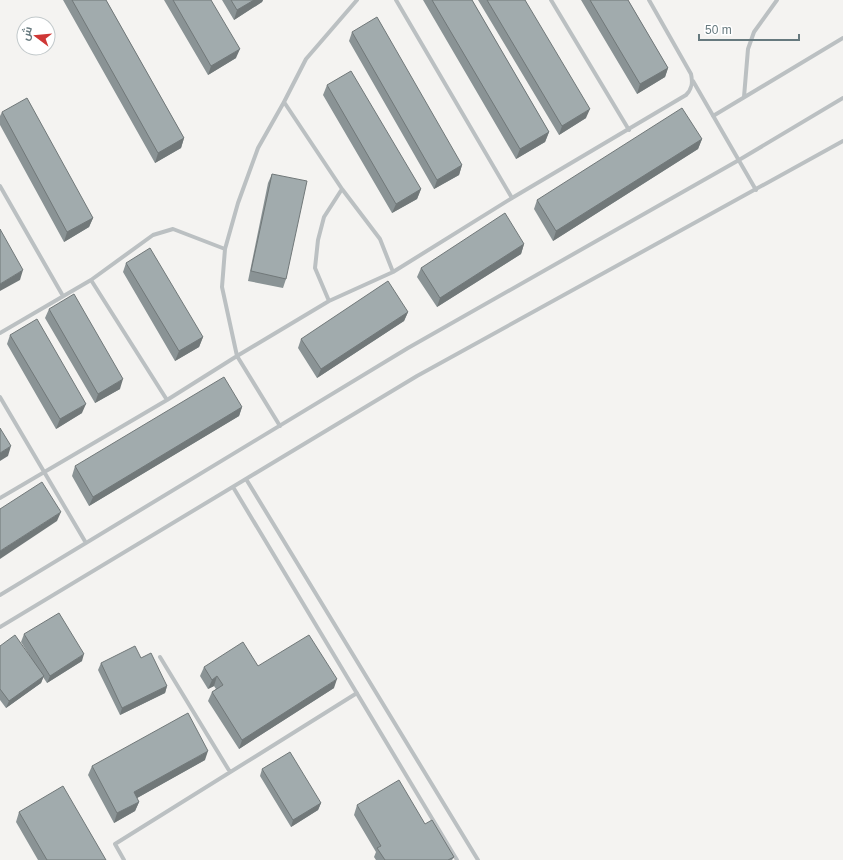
<svg xmlns="http://www.w3.org/2000/svg" width="843" height="860" font-family="Arial,Cairo,sans-serif">
<style>
.lines{fill:none;stroke-linecap:round;stroke-linejoin:round}
.minor{stroke:#bbc0c2;stroke-width:4}
.wall{fill:#8a9395}
.shaded-wall{fill:#717879}
.building{fill:#a1abad;stroke:#717879}
</style>
<rect width="100%" height="100%" fill="#f4f3f1"/>
<g class="lines">
<!-- minor -->
<path class="minor" d="M396 0 512 198
M551 0 629 130
M693 81 756 190
M744 97 748 49 754 32 777 0
M284 102 342 189 324 217 318 240 315 268 329 301
M713 116 843 38
M0 186 63 296
M342 189 380 239 393 272
M91 280 153 235 173 229 225 249
M0 333 91 280 167 400
M0 397 86 543
M280 426 237 356 329 301 393 272 512 198 686 95C692 89 693 83 691 74L649 0
M246 479 478 860
M233 487 457 860
M0 498 167 400 237 356 222 287 225 249 238 203 258 148 284 102 306 59 357 0
M0 595 408 348 739 160 843 98
M0 627 417 376 843 141
M160 657 230 772
M124 860 115 844 357 693"/>
</g>
<!-- wall -->
<path class="wall" d="M63 0H106L184 138 181 148 155 163Z
M164 0H211L236 58 208 75Z
M222 0H263L262 2 234 20Z
M423 0H472L549 132 545 142 516 159Z
M478 0H525L586 118 559 135Z
M581 0H628L668 68 665 77 637 94Z
M352 32 462 165 459 175 434 189 349 41Z
M327 85 421 189 417 199 392 213 323 95Z
M2 112 93 218 89 227 64 242 0 125V116Z
M702 139 698 149 553 241 534 209 537 200Z
M272 174 286 279 283 288 248 281 268 183Z
M524 244 521 254 437 307 417 277 421 268Z
M126 263 203 337 199 347 175 361 123 272Z
M49 309 120 389 95 403 45 318Z
M408 312 404 321 317 378 298 348 301 339Z
M10 335 82 413 56 429 7 344Z
M242 407 239 416 89 506 72 476 75 466Z
M24 634 82 661 47 683 43 677 41 683 6 708 0 700V646L33 661 21 642Z
M141 658 167 686 165 693 120 715 98 670 101 663Z
M258 666 334 688 239 749 208 701 212 692 216 689 214 686 208 689 200 676 204 667Z
M205 760 137 798 139 802 135 811 114 823 88 775 92 766Z
M262 769 321 803 318 810 291 827 260 776Z
M357 805 425 824 454 857 452 860H376L374 857 376 852 354 815Z
M19 812 106 860H38L16 822Z"/>
<!-- shaded-wall -->
<path class="shaded-wall" d="M254 0H263L262 2 234 20 237 10Z
M240 49 236 58 208 75 211 66Z
M668 68 665 77 637 94 640 84Z
M590 109 586 118 559 135 562 126Z
M549 132 545 142 516 159 520 149Z
M184 138 181 148 155 163 158 153Z
M702 139 698 149 553 241 556 231Z
M462 165 459 175 434 189 437 180Z
M421 189 417 199 392 213 396 204Z
M93 218 89 227 64 242 67 232Z
M524 244 521 254 437 307 440 298Z
M23 270 20 280 0 291V284Z
M408 312 404 321 317 378 321 369Z
M203 337 199 347 175 361 179 351Z
M123 379 120 389 95 403 98 394Z
M86 404 82 413 56 429 60 419Z
M242 407 239 416 89 506 93 497Z
M11 446 8 456 0 461V453Z
M61 512 57 521 0 559V551Z
M84 654 82 661 47 683 50 676Z
M44 676 41 683 6 708 9 701Z
M217 676 214 686 208 689 212 680Z
M337 679 334 688 239 749 242 740Z
M167 686 165 693 120 715 122 708Z
M208 751 205 760 130 802 134 792Z
M139 802 135 811 114 823 117 813Z
M321 803 318 810 291 827 293 820Z"/>
<!-- building -->
<path class="building" d="M72 0H106L184 138 158 153Z
M173 0H211L240 49 211 66Z
M231 0H254L237 10Z
M432 0H472L549 132 520 149Z
M487 0H525L590 109 562 126Z
M590 0H628L668 68 640 84Z
M377 17 462 165 437 180 352 32Z
M351 71 421 189 396 204 327 85Z
M27 98 93 218 67 232 2 112Z
M682 108 702 139 556 231 537 200Z
M272 174 307 181 286 279 251 271Z
M505 213 524 244 440 298 421 268Z
M0 229 23 270 0 284Z
M150 248 203 337 179 351 126 263Z
M388 281 408 312 321 369 301 339Z
M74 294 123 379 98 394 49 309Z
M37 319 86 404 60 419 10 335Z
M224 377 242 407 93 497 75 466Z
M0 428 11 446 0 453Z
M42 482 61 512 0 551V509Z
M59 613 84 654 50 676 24 634Z
M15 635 44 676 9 701 0 689V646Z
M309 635 337 679 242 740 212 692 223 685 217 676 212 680 204 667 243 642 258 666Z
M135 646 141 658 151 653 167 686 122 708 101 663Z
M188 713 208 751 134 792 139 802 117 813 92 766Z
M290 752 321 803 293 820 262 769Z
M399 780 425 824 432 820 454 857 448 860H385L377 848 381 846 357 805Z
M63 786 106 860H47L19 812Z"/>
<!-- north arrow -->
<g transform="translate(36 36) rotate(286)"><circle r="19" fill="#ffffff" stroke="#c2c9cb"/>
<path d="M0-3L7 15L0 10L-7 15Z" fill="#cf3736"/>
<text y="-6" font-size="11" font-weight="bold" text-anchor="middle" fill="#66797e">ش</text>
</g>
<!-- scale -->
<path d="M699 34v6h100v-6" fill="none" stroke="#66797e" stroke-width="2"/>
<text x="705" y="34" font-size="12" fill="#66797e" stroke="#ffffff" stroke-width="3" paint-order="stroke">50 m</text>
</svg>
